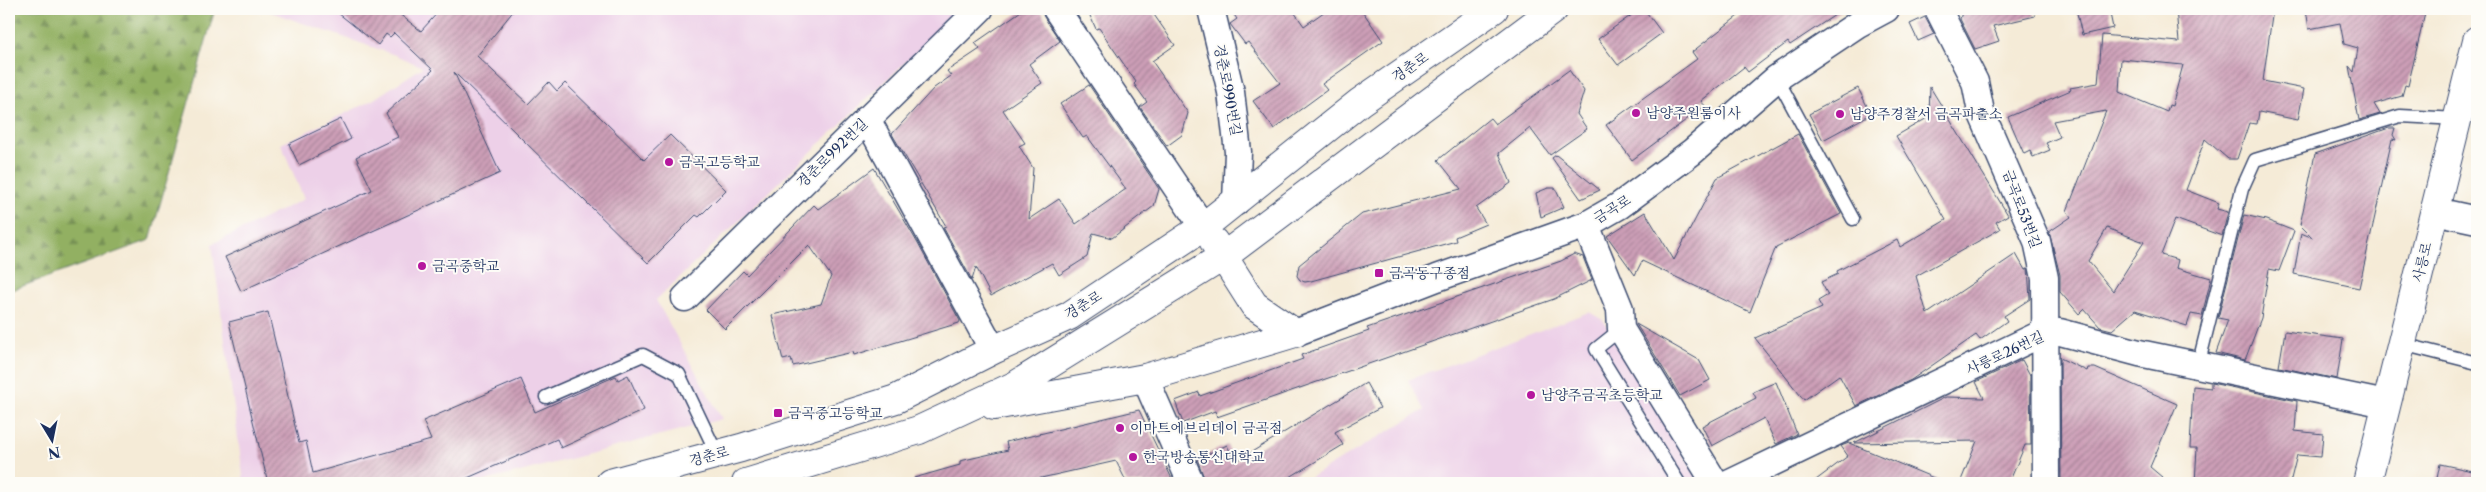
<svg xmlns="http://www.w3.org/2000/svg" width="2486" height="492" font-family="'Libre Caslon Text','Noto Serif KR',serif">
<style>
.built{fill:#edd0e8}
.forest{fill:url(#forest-firs);stroke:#567060}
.building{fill:url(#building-hatch);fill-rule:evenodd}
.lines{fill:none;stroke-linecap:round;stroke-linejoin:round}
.lane-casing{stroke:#3c4b70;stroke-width:15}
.street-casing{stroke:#3c4b70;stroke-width:29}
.secondary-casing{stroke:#3c4b70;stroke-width:30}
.lane{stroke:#fff;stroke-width:12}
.street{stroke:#fff;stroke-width:26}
.secondary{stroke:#fff;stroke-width:28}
.poi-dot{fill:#b5179e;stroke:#fdfcf7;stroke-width:2}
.labels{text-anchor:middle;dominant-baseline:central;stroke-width:4;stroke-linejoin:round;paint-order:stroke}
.street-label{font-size:14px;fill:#1b2f5e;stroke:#fdfcf7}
.poi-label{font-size:14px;fill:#1b2f5e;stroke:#fdfcf7;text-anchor:start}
</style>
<defs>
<pattern id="forest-firs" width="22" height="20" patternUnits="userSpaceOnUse" patternTransform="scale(1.25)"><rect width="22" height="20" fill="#92b062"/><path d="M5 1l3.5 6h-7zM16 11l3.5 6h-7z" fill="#769054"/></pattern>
<pattern id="building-hatch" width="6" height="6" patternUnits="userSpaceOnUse" patternTransform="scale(1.25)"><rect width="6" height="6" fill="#cd9fb7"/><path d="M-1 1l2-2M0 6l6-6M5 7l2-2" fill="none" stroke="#a68298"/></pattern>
</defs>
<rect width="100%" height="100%" fill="#fdfcf7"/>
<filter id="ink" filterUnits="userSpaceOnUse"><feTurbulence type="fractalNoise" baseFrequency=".02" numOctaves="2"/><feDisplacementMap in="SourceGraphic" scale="10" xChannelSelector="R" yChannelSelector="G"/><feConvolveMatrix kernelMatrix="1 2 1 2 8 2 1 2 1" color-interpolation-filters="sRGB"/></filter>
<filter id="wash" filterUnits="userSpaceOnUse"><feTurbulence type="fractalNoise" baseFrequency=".0096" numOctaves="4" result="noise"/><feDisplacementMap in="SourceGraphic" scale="20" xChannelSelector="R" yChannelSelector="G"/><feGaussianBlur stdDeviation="1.12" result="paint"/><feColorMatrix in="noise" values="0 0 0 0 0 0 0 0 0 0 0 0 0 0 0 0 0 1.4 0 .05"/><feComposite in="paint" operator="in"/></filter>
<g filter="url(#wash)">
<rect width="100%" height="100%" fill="#f5ebd7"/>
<!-- built -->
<path class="built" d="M262 9H961L656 300 722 419 478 483H244L212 244 304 199 281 144 371 101 423 67 395 55Z
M1589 312 1603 320 1700 483H1301L1424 410 1408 380Z"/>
<!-- forest -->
<path class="forest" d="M9 9H215L150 240 9 291Z"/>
<g id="blocks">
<!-- building -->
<path class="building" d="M333 9H393L421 31 441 9H515L477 56 528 104 549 82 557 91 565 83 644 160 670 135 726 190 699 217 696 215 648 263 454 72 500 173 241 291 225 257 372 190 356 157 398 137 386 113 433 70 394 33 390 37 386 34 378 45Z
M1024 9H1041L1044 17 1060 41 1029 64 1042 83 1003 110 1025 143 1019 146 1033 168 1029 219 1059 199 1076 224 1126 189 1087 136 1083 138 1060 104 1089 85 1159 189 1154 206 1112 238 1093 233 1087 257 1059 275 1052 263 991 296 976 267 972 280 943 227 946 226 892 134 934 88 951 76 947 71 980 49 975 43Z
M1087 9H1150L1175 45 1152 61 1188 113 1182 135 1167 146 1140 107 1147 102 1134 84 1136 82 1099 28 1096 29Z
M1230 9H1292L1304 26 1328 9H1361L1383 41 1322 84 1327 90 1274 129 1253 101 1280 83 1248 42 1245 44 1230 24 1237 19Z
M1640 9H1644L1662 33 1618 65 1598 39Z
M1747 9H1844L1790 45 1788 42 1748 72 1744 67 1701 101 1705 106 1632 160 1606 125 1697 59 1692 52Z
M1963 9H2034L2035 16 1993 26 1999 41 1975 49 1960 19Z
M2076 9H2109L2113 28 2082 35Z
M2176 9H2273L2263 81 2304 89 2298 120 2259 112 2257 124 2249 123 2237 159H2228L2205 139 2186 190 2219 203 2217 209 2228 212 2222 236 2175 219 2161 255 2178 260 2176 268 2211 278 2202 316 2191 314 2187 326 2135 310 2112 330 2100 327 2084 309 2079 314 2060 292V275L2049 232 2071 217 2067 211 2106 111 2053 121 2060 137 2046 143 2050 150 2033 157 2030 151 2024 154 2008 117 2071 90 2070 88 2098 83 2102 35 2179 42ZM2121 59 2183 65 2172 106 2169 105 2167 112 2119 92ZM2107 228 2144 242 2113 291 2088 261Z
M2306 9H2426L2408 86 2405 85 2402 96 2374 104 2380 114 2359 120 2349 66 2354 72 2358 48 2344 44 2340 23 2309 29Z
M1925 17 1934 34 1918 41 1910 24Z
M1569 70 1584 91 1577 114 1587 129 1550 155 1530 128 1499 153 1511 183 1476 208 1486 224 1455 237 1456 241 1311 281 1305 282 1300 280 1297 276 1299 265 1362 214 1461 189 1438 160 1490 118 1495 124Z
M1930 87 2008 215 1996 222 2000 229 1916 276 1927 314 2016 254 2025 270 2028 268 2030 299 2004 316 2007 321 1980 340 1976 335 1911 380 1856 406 1839 375 1804 400 1755 338 1822 308 1818 301 1828 295 1821 282 1838 274 1837 271 1897 240 1900 247 1946 220 1896 136 1929 117Z
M1858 88 1871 114 1823 140 1809 114Z
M341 119 351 139 299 165 289 144Z
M2389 128H2395L2393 135 2396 140 2392 139 2359 288 2294 274 2301 233 2313 238 2300 225 2315 154Z
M1798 134 1841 214 1776 247 1750 312 1642 261 1635 275 1607 236 1645 212 1674 260 1717 178Z
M1556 155 1600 190 1581 199 1552 158Z
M874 168 917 242 960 321 959 323 854 355 853 352 793 366 791 358 783 360 772 315 821 304 831 276 809 245 725 329 706 310 743 271 747 275 814 205 818 209Z
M1548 188H1555L1564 207 1541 217 1536 193Z
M2244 215 2266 220 2294 231 2279 271 2269 269 2261 318 2245 360 2216 353 2228 320 2218 318Z
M1574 254 1583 257 1592 280 1554 299 1217 417 1215 411 1183 423 1175 401 1199 392 1200 396 1303 359 1301 355 1369 331 1367 328 1561 261Z
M268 312 299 443 306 441 313 473 431 440 423 421 521 379 535 412 616 376 618 380 628 375 644 410 561 448 557 439 456 483H268L229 322Z
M1636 324 1699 360 1710 380 1680 396Z
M2285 331 2343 339 2337 379 2279 367Z
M2060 358 2087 371 2088 368H2095L2177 404 2150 467 2169 483H2061Z
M2022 360 2030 375 2031 445H2025L2009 483H1960L1977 441 1854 443 1946 397 1984 398 1976 382Z
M1776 382 1797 434 1776 444 1764 418 1712 446 1702 426 1756 398 1753 392Z
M1366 383 1380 408 1335 432 1343 445 1280 483H1206L1197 459 1227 445 1235 462Z
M2211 383 2297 401 2295 431 2323 434 2321 457 2297 455 2290 483H2195L2197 448H2190L2193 386 2211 388Z
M1139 410 1174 483H1127L1116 461 1019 483H914V478L960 465V461L1008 450 1006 442Z
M1849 443 1946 483H1812L1848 456 1841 446Z
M2440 464 2477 472V483H2436Z"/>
</g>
</g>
<g filter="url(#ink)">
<use href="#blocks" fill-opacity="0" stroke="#3c4b70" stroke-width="1"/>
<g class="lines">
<!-- lane casing -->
<g class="lane-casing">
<path id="lane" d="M1777 78 1853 219
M1621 329 1596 349 1679 483
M2402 344 2477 363
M2198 366 2242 189 2255 160 2400 116 2458 119
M546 397 643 355 679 374 717 454"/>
</g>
<!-- street casing -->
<g class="street-casing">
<path id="street" d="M1056 9 1203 227
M1211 9 1231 92 1238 152 1236 202
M1938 9 1975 82 1981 112 2037 241 2045 278 2046 483
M867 119 993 350
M2435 211 2477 220
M1586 225 1620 309 1621 329 1715 483
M685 298 980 9
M1295 333 1437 278 1586 225 1619 206 1692 152 1777 78 1858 24 1886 9
M1145 378 1191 483
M1730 483 2045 332H2060L2139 353 2386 404"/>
</g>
<!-- secondary casing -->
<g class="secondary-casing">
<path id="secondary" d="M1214 242 1254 305 1295 333
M994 406 1145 378 1295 333
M610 483 741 448 896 399 993 350 1069 316 1203 227 1360 102 1494 9
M746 483 919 430 1016 385 1224 256 1554 9
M2367 483 2477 40"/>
</g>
<!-- lane -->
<use href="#lane" class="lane"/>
<!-- street -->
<use href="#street" class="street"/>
<!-- secondary -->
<use href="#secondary" class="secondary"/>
</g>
</g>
<!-- markers -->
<g class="poi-dot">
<circle cx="1636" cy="113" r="5"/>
<circle cx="1840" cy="114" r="5"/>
<circle cx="669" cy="162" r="5"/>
<circle cx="422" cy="266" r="5"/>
<rect x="1374" y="268" width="10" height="10" rx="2.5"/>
<circle cx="1531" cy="395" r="5"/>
<rect x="773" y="408" width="10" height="10" rx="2.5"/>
<circle cx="1120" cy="428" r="5"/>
<circle cx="1133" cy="457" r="5"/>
</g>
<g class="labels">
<!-- street labels -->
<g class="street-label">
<text transform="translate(1410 67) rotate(-35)">경춘로</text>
<text transform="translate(1228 90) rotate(79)">경춘로990번길</text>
<text transform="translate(832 153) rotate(-44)">경춘로992번길</text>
<text transform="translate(1612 209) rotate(-32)">금곡로</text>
<text transform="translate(2022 209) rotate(69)">금곡로53번길</text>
<text transform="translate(2422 262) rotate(-76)">사릉로</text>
<text transform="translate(1083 305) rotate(-32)">경춘로</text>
<text transform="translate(2005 353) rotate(-25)">사릉로26번길</text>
<text transform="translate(709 456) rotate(-15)">경춘로</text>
</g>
<!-- poi labels -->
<g class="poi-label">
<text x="1646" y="113">남양주원룸이사</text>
<text x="1850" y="114">남양주경찰서 금곡파출소</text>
<text x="679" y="162">금곡고등학교</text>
<text x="432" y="266">금곡중학교</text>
<text x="1389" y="273">금곡동구종점</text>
<text x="1541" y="395">남양주금곡초등학교</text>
<text x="788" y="413">금곡중고등학교</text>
<text x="1130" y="428">이마트에브리데이 금곡점</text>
<text x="1143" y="457">한국방송통신대학교</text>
</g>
</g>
<!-- margin -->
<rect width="2486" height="492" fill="none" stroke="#fdfcf7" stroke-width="30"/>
<!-- north arrow -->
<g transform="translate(52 440) rotate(170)" stroke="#fdfcf7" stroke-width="4" paint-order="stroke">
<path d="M0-4L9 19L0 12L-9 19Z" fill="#1b2f5e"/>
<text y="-8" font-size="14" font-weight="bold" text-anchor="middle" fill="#1b2f5e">N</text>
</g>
</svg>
